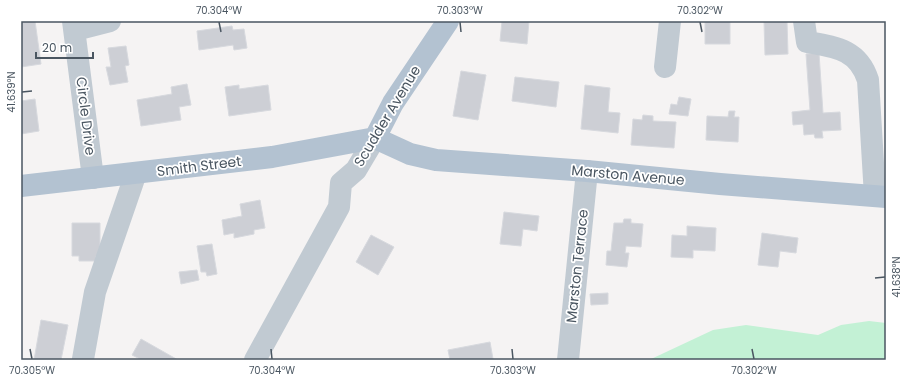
<svg xmlns="http://www.w3.org/2000/svg" width="907" height="381" font-family="Poppins,sans-serif">
<style>
.green{fill:#c3f1d5}
.building{fill:#cdcfd5;stroke:#d7d9de}
.lines{fill:none;stroke-linecap:round;stroke-linejoin:round}
.minor{stroke:#c1cad2;stroke-width:22}
.major{stroke:#b3c2d1;stroke-width:22}
.ticks{fill:none;stroke:#4a5661;stroke-width:1.5}
.labels{text-anchor:middle;dominant-baseline:central;stroke-width:3.5;stroke-linejoin:round;paint-order:stroke}
.street-label{font-size:14px;fill:#4a5661;stroke:#fff}
.neatline{fill:none;stroke:#4a5661;stroke-width:1.5}
.ticks-label{font-size:10px;text-anchor:middle;fill:#4a5661}
</style>
<rect width="100%" height="100%" fill="#f5f3f3"/>
<!-- green -->
<path class="green" d="M869 321 886 323V360H649L713 330 746 325 818 335 841 325Z"/>
<!-- building -->
<path class="building" d="M21 21H35L41 64 21 67Z
M502 21H529L527 44 500 41Z
M705 21H730V44H705Z
M787 21 788 54 765 55 764 22Z
M232 26 233 30 244 29 247 48 234 50 233 45 199 50 197 31Z
M126 46 129 65 125 66 128 82 110 85 106 67H111L108 48Z
M819 53 823 113 840 112 841 130 822 131 823 138H815L814 134 804 135 803 124 793 125 792 112 810 110 806 54Z
M461 71 486 75 478 120 453 116Z
M515 77 559 82 556 107 512 101Z
M187 84 191 105 179 107 181 120 141 126 137 100 172 94 171 87Z
M239 85V89L268 85 271 110 229 116 225 87Z
M585 85 610 88 608 112 620 113 618 133 581 129Z
M679 97 691 99 688 116 669 114 671 104 677 105Z
M35 99 39 131 21 134V101Z
M729 111H735L734 117H739L738 142 706 140 707 116 728 117Z
M643 115 653 116V121L676 122 674 148 631 145 633 119 642 120Z
M260 200 265 228 254 230V234L234 238V233L224 235 222 220 242 216 240 204Z
M504 212 539 216 537 231 523 229 521 246 500 244Z
M624 219H631V223L643 224 641 247 626 246 625 253H629L627 267 606 265 607 251H611L614 223H623Z
M72 223H100V256H96V261H79V256H72Z
M687 226 716 228 715 251 693 250V258L671 257 672 235 687 236Z
M762 233 798 238 796 253 780 251 778 267 758 265Z
M371 235 394 247 378 275 356 262Z
M212 244 217 274 207 276 206 272H201L197 246Z
M197 270 199 280 181 284 179 272Z
M608 293V304L591 305 590 294Z
M41 320 68 325 61 360H34Z
M141 339 178 360H142L132 355Z
M490 342 493 359 490 360H450L448 350Z"/>
<g class="lines">
<!-- minor -->
<path class="minor" d="M73 21 93 178
M804 21 807 42C835 47 858 49 868 80L875 196
M75 30 110 21
M665 67 670 21
M83 359 95 292 136 173
M255 360 339 207 341 183 356 170 375 138
M568 360 587 171"/>
<!-- major -->
<path class="major" d="M375 138 410 154 436 160 587 171 720 184 886 197
M375 138 393 103 448 21
M21 186 272 157 375 138"/>
</g>
<!-- ticks -->
<path class="ticks" d="M219 22 221 32M460 22 461 32M700 22 702 32M22 92 32 91M875 278 885 277M30 349 32 359M271 349 272 359M512 349 513 359M752 349 754 359"/>
<g class="labels">
<!-- street labels -->
<g class="street-label">
<text transform="translate(86 116) rotate(83)">Circle Drive</text>
<text transform="translate(387 116) rotate(-59)">Scudder Avenue</text>
<text transform="translate(199 166) rotate(-7)">Smith Street</text>
<text transform="translate(628 175) rotate(5)">Marston Avenue</text>
<text transform="translate(577 266) rotate(-84)">Marston Terrace</text>
</g>
</g>
<!-- border -->
<rect width="907" height="381" fill="none" stroke="#ffffff" stroke-width="44"/>
<!-- scale -->
<path d="M36 52v6h57v-6" fill="none" stroke="#4a5661" stroke-width="2"/>
<text x="42" y="52" font-size="12" fill="#4a5661" stroke="#ffffff" stroke-width="3" paint-order="stroke">20 m</text>
<rect x="22" y="22" width="863" height="337" class="neatline"/>
<g class="ticks-label">
<text x="219" y="14">70.304°W</text>
<text x="460" y="14">70.303°W</text>
<text x="700" y="14">70.302°W</text>
<text transform="translate(11 92) rotate(-90)" y="4">41.639°N</text>
<text transform="translate(896 277) rotate(-90)" y="4">41.638°N</text>
<text x="32" y="374">70.305°W</text>
<text x="272" y="374">70.304°W</text>
<text x="513" y="374">70.303°W</text>
<text x="754" y="374">70.302°W</text>
</g>
</svg>
